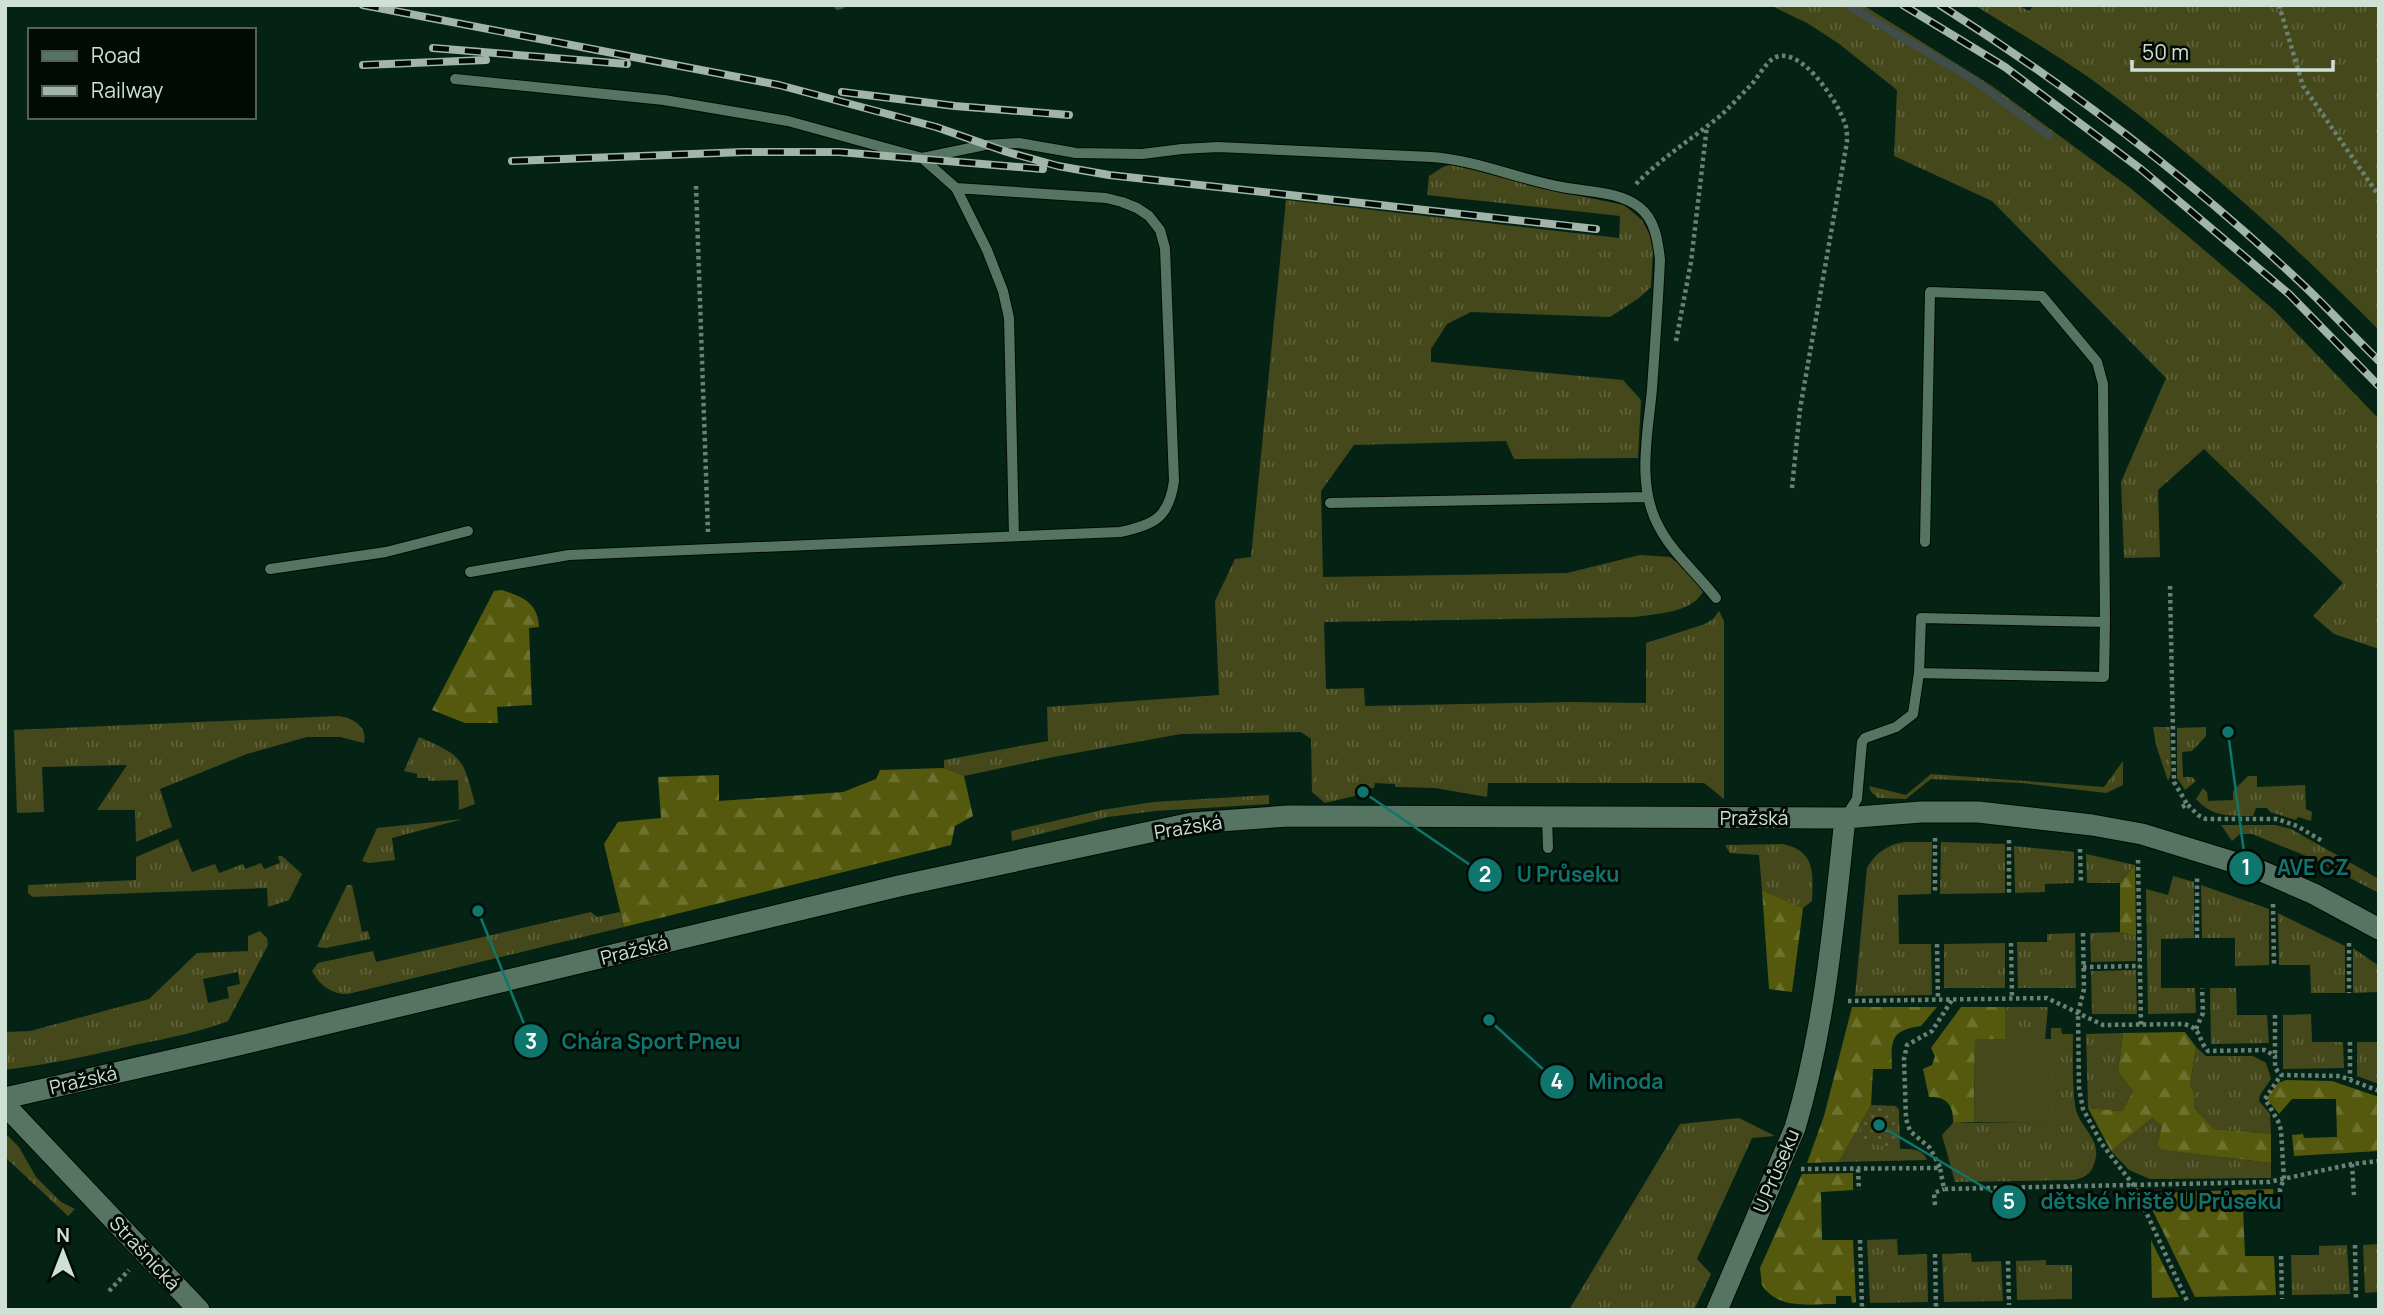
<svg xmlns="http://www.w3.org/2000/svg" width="2384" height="1315" font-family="Manrope,sans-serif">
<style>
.grass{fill:url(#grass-tufts);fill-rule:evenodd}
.forest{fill:url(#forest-firs)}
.park{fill:url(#park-dots)}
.pitch{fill:#45481a}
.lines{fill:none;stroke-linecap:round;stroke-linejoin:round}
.stream{stroke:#3f4e4c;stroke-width:8}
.lane-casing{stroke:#000b03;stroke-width:12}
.street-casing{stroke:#000b03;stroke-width:23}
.path{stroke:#6a8175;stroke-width:4.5;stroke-dasharray:3.5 3.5;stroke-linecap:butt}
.lane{stroke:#557462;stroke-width:10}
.street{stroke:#557462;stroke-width:21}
.rail-casing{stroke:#a1b5a9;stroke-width:8}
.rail{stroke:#020a05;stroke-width:5;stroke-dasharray:16;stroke-linecap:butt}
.labels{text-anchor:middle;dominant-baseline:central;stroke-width:6;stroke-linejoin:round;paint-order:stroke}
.street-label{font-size:19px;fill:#cfe0d5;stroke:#020a05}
.leader{fill:none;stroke:#0f766e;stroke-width:2.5}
.callout-dot{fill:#0f766e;stroke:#020a05;stroke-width:2.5}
.mark-label{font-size:21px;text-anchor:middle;font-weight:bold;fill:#fff}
.callout-label{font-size:21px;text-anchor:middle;font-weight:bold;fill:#0f766e;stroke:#020a05;stroke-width:6;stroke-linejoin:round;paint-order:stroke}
</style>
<defs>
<pattern id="grass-tufts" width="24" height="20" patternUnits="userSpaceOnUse" patternTransform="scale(1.75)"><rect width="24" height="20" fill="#45481a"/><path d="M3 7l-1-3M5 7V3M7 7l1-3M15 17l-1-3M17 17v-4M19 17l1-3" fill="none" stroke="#5f623a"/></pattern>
<pattern id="forest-firs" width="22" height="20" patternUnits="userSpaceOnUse" patternTransform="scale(1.75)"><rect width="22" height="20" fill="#54590d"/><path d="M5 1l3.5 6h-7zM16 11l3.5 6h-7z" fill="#6c712f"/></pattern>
<pattern id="park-dots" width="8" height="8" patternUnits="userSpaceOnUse" patternTransform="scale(1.75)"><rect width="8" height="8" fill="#45481a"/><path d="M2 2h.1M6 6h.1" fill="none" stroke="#5f623a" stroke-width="1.8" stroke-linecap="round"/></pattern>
</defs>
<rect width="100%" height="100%" fill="#052315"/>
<!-- grass -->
<path class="grass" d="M1770 5H1863L1992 86 2129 187 2196 243 2274 310 2379 419V649L2334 634 2313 616 2343 583 2204 449 2158 490 2160 557 2124 558 2121 482 2166 378 1992 201 1894 156 1897 90 1838 43 1807 23Z
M1974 5H2018L2029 11 2034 5H2379V330C2289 240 2194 154 2091 79 2054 53 2013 29 1974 5Z
M1453 164 1551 190 1624 205 1642 220 1650 235 1653 251 1651 287 1639 298 1610 317 1471 312 1447 324 1431 349V362L1623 380 1641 400 1638 458 1514 459 1506 441 1354 445 1321 491 1323 577 1567 573 1640 555 1670 557 1681 565 1704 590C1693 613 1659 613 1636 617L1324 622 1326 689 1364 688 1365 706 1571 702 1646 703V643L1705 624 1713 619 1719 611 1724 621V799L1704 783H1488L1487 797 1435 788 1395 787V784L1375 783 1374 788H1356L1355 796 1325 803 1312 792 1311 739 1301 732 1181 734 1053 757 964 776 944 768V760L1048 741 1047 707 1219 695 1215 601 1235 559 1251 557 1286 200 1619 238 1620 216 1427 195 1429 176 1443 167Z
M339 716C353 718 368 727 364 743L340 737H307L247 754 160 789 172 827 136 842 135 810H97L127 765 42 767 44 812 17 813 14 730Z
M2153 727H2170L2171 774 2168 781 2156 745Z
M2206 727V736L2192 751 2182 752 2183 777H2192L2196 781 2185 790 2177 778V728Z
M419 737C463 756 463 758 475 804L459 810 458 780 429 781 428 778H417V774L404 771Z
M2123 761V785L2106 793 2022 783 1931 779 1906 799 1878 798 1871 792 1869 786 1906 795 1931 774 2104 787Z
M2248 776H2257V787L2305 785 2306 809 2312 812 2311 821 2298 817 2296 820 2270 812 2267 808H2256L2253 816C2229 816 2212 817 2196 799L2203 788 2207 792 2208 801 2233 800V791Z
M1269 795V804L1155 811 1108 817 1012 841 1011 831 1102 810 1153 802Z
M463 819 392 838 395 860 369 863 362 861 377 828Z
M2221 825H2275L2291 829 2379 879V893L2311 858 2252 834H2240L2232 841Z
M178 839 192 872 215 864 219 873 243 864 245 869 261 863 264 869 280 863 278 856H282L302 874 289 900 268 907 267 888 32 897 28 893V885L136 880V857Z
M1905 842H1932L1931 894 1898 895 1899 944H1931L1932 995 1855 996 1867 868C1875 853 1888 844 1905 842Z
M1941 842 2005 844V893L1940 894Z
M1783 844C1816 851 1813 874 1812 901L1803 908 1762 890 1759 855 1730 853 1725 845Z
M2014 846 2074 852V883L2045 884V892L2015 893Z
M2086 854 2135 865 2120 883H2087Z
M2173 876 2194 882V938L2161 939V988H2195L2196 1013 2148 1014 2146 889 2168 895Z
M347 885H352L362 932 368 931 370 939 326 948 317 947Z
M2201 885 2269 909V965L2235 966V938H2202Z
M591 912 597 917 620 912 624 927 348 994C333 995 319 985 312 971L318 963 373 951 376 962Z
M2278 913 2345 946V993H2311L2310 965H2279Z
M260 931 267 938 268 945 228 1021C199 1032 169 1038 139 1044 94 1055 50 1064 5 1070V1032L30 1031 149 999 197 953 248 951V936ZM238 972 240 984 227 987 229 998 208 1003 203 979Z
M2120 932 2136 936V961L2091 962 2090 933Z
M2075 933 2076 988H2018L2017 942H2047V934Z
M2005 943V988H1944V944Z
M2353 948 2379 966V992L2353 993Z
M2136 970 2137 1014H2092L2091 971Z
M2210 988H2236L2237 1015H2267L2269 1043 2211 1044Z
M2005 1007H2048L2045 1039H2005Z
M2311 1014 2312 1042H2343L2344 1068 2283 1069V1015Z
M2051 1028H2061L2062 1034H2073C2073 1057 2072 1082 2075 1105 2078 1128 2104 1139 2094 1164 2091 1174 2084 1178 2074 1180L1955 1182 1942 1135 1953 1123 2050 1122Z
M2123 1033 2118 1072 2133 1091 2122 1111 2088 1108 2086 1034Z
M2357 1042H2379V1084L2357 1076Z
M2196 1047 2206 1056H2253L2266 1063 2271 1079 2260 1095 2259 1101 2270 1114 2271 1134 2214 1129 2194 1108V1092L2190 1085Z
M1871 1105 1896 1106 1899 1110 1900 1149C1910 1149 1923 1148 1927 1160L1839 1162Z
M1739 1118 1775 1136 1752 1138 1697 1259 1711 1274 1694 1310H1569L1680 1124Z
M2152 1118 2162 1126 2157 1146 2162 1150 2271 1163V1178L2150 1179 2129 1170 2111 1151Z
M5 1133 19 1147 36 1177 61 1202 75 1209 68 1216 5 1157Z
M1897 1239 1898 1255 1927 1254 1928 1302 1870 1303 1867 1240Z
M2379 1244V1292L2365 1293 2363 1245Z
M2347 1245 2350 1294 2292 1295 2291 1255H2319V1246Z
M1971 1253 1972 1262 2001 1261 2003 1301 1944 1302 1942 1254Z
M2046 1260V1265H2072V1299L2017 1300 2016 1261Z"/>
<!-- forest -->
<path class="forest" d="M502 590C523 597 538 603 539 627L529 628 532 705 497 707 498 723H465L432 710 494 591Z
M944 768 964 776 973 816 955 826 951 845 624 927 604 844 618 822 661 818 658 777 719 775V801L843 792 876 779 880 770Z
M2135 865 2136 936 2120 932V883Z
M1762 890 1803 908 1792 992 1769 989Z
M1852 1007H1937L1921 1026C1890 1030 1891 1041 1892 1069H1873L1871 1105 1839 1162 1807 1163 1824 1116Z
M1961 1007H2005V1039H1975L1974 1122 1953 1123C1954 1106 1947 1096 1929 1097L1923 1069 1932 1065 1935 1056 1931 1048Z
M2185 1032 2196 1047 2190 1085 2194 1092V1108L2214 1129 2271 1134V1163L2162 1150 2157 1146 2162 1126 2152 1118 2111 1151 2088 1108 2122 1111 2133 1091 2118 1072 2123 1033Z
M2286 1080 2332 1081 2379 1097V1151L2294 1156 2292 1135 2303 1134 2304 1138 2337 1137 2336 1099H2292L2279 1114 2267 1099 2268 1096 2278 1083Z
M1853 1173V1190L1821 1192 1822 1240H1853L1856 1302 1852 1303 1851 1296H1836V1304C1809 1304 1778 1310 1762 1285L1760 1268 1802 1174Z
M2273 1189 2274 1206 2243 1207 2245 1256H2274L2276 1295 2195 1297 2147 1199 2148 1193Z
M2151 1240 2179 1297 2152 1298Z"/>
<!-- park -->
<path class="park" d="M1874 1107 1895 1110 1896 1137 1893 1148C1862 1142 1849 1138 1874 1107Z"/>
<!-- pitch -->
<path class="pitch" d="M1975 1039H2051V1123L1974 1122Z"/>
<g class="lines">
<!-- stream -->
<path class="stream" d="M1847 5 1971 78 2049 135
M838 6 841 5"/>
<!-- lane casing -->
<g class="lane-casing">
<path id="lane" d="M455 79 664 100 788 121 922 158 956 188 987 250 1003 291 1009 318 1014 536
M922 158 985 145 1019 143 1076 153 1142 154 1182 149 1218 147 1431 157C1476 160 1518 179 1562 187 1587 192 1618 191 1639 207 1655 219 1658 241 1660 260 1658 303 1655 346 1652 389 1648 433 1636 486 1659 527 1673 554 1698 574 1716 598
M1330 503 1648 497
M1925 542 1930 292 2042 296 2097 362 2103 384 2105 622
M270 569 386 552 468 531
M470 572 569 555 1120 532C1155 525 1169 517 1174 481L1165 248 1160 230 1149 216 1137 208 1122 202 1106 198 956 188
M1547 816 1548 848
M1845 818 1857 799 1862 742 1865 738 1896 727 1913 714 1919 673 1921 618 2105 622 2104 677 1919 673"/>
</g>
<!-- street casing -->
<g class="street-casing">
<path id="street" d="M5 1098 234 1046 899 886 1192 823 1288 816 1845 818 1921 812H1978L2092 825 2142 834 2259 870 2314 894 2379 929
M5 1105 199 1310
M1717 1310 1795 1128C1825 1027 1834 922 1845 818"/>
</g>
<!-- path -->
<path class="path" d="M2279 5 2303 86 2379 196
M1636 184C1661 158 1692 139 1720 116 1730 107 1740 96 1750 86 1758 78 1765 63 1774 58 1800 44 1837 101 1844 121 1847 127 1847 135 1847 142L1800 409 1792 488
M696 186 708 532
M1676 341 1691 262 1707 126
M2170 586 2174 782 2187 804
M2182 807 2187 804 2198 815 2206 819H2277L2297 826 2324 842
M1935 838V894
M2009 840V893
M2080 849 2081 883
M2138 860 2141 1025
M2273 904 2274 965
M2083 933 2084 989 2078 1013 2079 1088 2083 1109 2102 1144 2134 1186 2187 1301
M2197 938V876
M2011 943 2012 999
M2349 943V993
M1937 944 1938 1000
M2083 967 2140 966
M1848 1001 2047 998 2103 1025 2184 1024C2203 1029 2197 1039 2208 1051L2265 1050 2275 1056V1068L2281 1075 2340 1076 2379 1091
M2275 1015V1056
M2196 1029 2203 1013 2202 988
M2350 1042V1078
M2352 1164 2354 1195
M1940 1167 1930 1148 1910 1131 1906 1119 1904 1059 1907 1045 1932 1031 1952 1000
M1801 1169 1940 1168 1944 1189 2269 1182 2352 1164 2379 1161
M1858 1169 1859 1190
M2007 1188 2008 1211
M2053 1198V1196L2066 1195V1186
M1935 1205 1934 1193 1944 1189
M2280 1206V1189L2284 1179 2281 1130 2278 1121 2265 1099 2281 1075
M1860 1240 1862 1308
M2355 1245 2356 1298
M1935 1254 1936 1307
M2281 1256 2282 1299
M2008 1261 2009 1305
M109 1291 129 1270"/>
<!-- lane -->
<use href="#lane" class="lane"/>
<!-- street -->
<use href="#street" class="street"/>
<!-- rail casing -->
<g class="rail-casing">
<path id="rail" d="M363 5 779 85 936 127 1007 152 1058 166 1109 175 1596 229
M1903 5 2005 67 2142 170 2289 294 2379 386
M1940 5C2068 86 2189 178 2300 282 2327 307 2352 335 2379 361
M433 48 627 64
M363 65 486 60
M842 92 955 106 1069 115
M512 161 744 152H839L1043 169"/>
</g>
<!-- rail -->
<use href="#rail" class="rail"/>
</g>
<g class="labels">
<!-- street labels -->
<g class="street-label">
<text x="1754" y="818">Pražská</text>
<text transform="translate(1188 827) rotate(-9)">Pražská</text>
<text transform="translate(634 950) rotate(-14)">Pražská</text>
<text transform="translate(83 1080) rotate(-13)">Pražská</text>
<text transform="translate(1776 1171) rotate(-67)">U Průseku</text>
<text transform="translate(145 1253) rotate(47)">Strašnická</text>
</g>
</g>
<!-- callouts -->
<path class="leader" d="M2228 732L2246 868M1363 792L1485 875M478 911L531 1041M1489 1020L1557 1082M1879 1125L2009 1202"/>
<g class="callout-dot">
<circle cx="2228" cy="732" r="7"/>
<circle cx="1363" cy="792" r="7"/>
<circle cx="478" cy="911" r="7"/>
<circle cx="1489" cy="1020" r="7"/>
<circle cx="1879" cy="1125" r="7"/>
<circle cx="2246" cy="868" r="18"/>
<circle cx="1485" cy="875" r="18"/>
<circle cx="531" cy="1041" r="18"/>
<circle cx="1557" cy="1082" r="18"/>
<circle cx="2009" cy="1202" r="18"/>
</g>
<g class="mark-label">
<text x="2246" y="875">1</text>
<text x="1485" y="882">2</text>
<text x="531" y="1049">3</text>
<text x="1557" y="1089">4</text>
<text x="2009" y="1209">5</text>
</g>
<g class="callout-label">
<text x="2313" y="875">AVE CZ</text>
<text x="1568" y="882">U Průseku</text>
<text x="651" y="1049">Chára Sport Pneu</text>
<text x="1626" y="1089">Minoda</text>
<text x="2161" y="1209">dětské hřiště U Průseku</text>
</g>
<!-- border -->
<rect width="2384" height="1315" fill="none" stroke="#cfe0d5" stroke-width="14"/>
<!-- legend -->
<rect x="28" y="28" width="228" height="91" fill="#020a05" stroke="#546058" stroke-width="2"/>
<rect x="42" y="51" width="35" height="10" fill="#557462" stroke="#546058" stroke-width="2"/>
<text x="91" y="63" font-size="21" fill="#cfe0d5">Road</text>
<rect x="42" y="86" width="35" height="10" fill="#a1b5a9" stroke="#546058" stroke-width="2"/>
<text x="91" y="98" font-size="21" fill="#cfe0d5">Railway</text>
<!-- north arrow -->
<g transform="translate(63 1252)" stroke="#020a05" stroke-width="5" paint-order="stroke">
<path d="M0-5L12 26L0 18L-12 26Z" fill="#cfe0d5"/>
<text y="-10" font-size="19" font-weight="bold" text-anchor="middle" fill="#cfe0d5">N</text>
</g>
<!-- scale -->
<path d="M2132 60v10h201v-10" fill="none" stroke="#cfe0d5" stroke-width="3.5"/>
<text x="2142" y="60" font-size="21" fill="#cfe0d5" stroke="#020a05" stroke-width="5" paint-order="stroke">50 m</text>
</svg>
